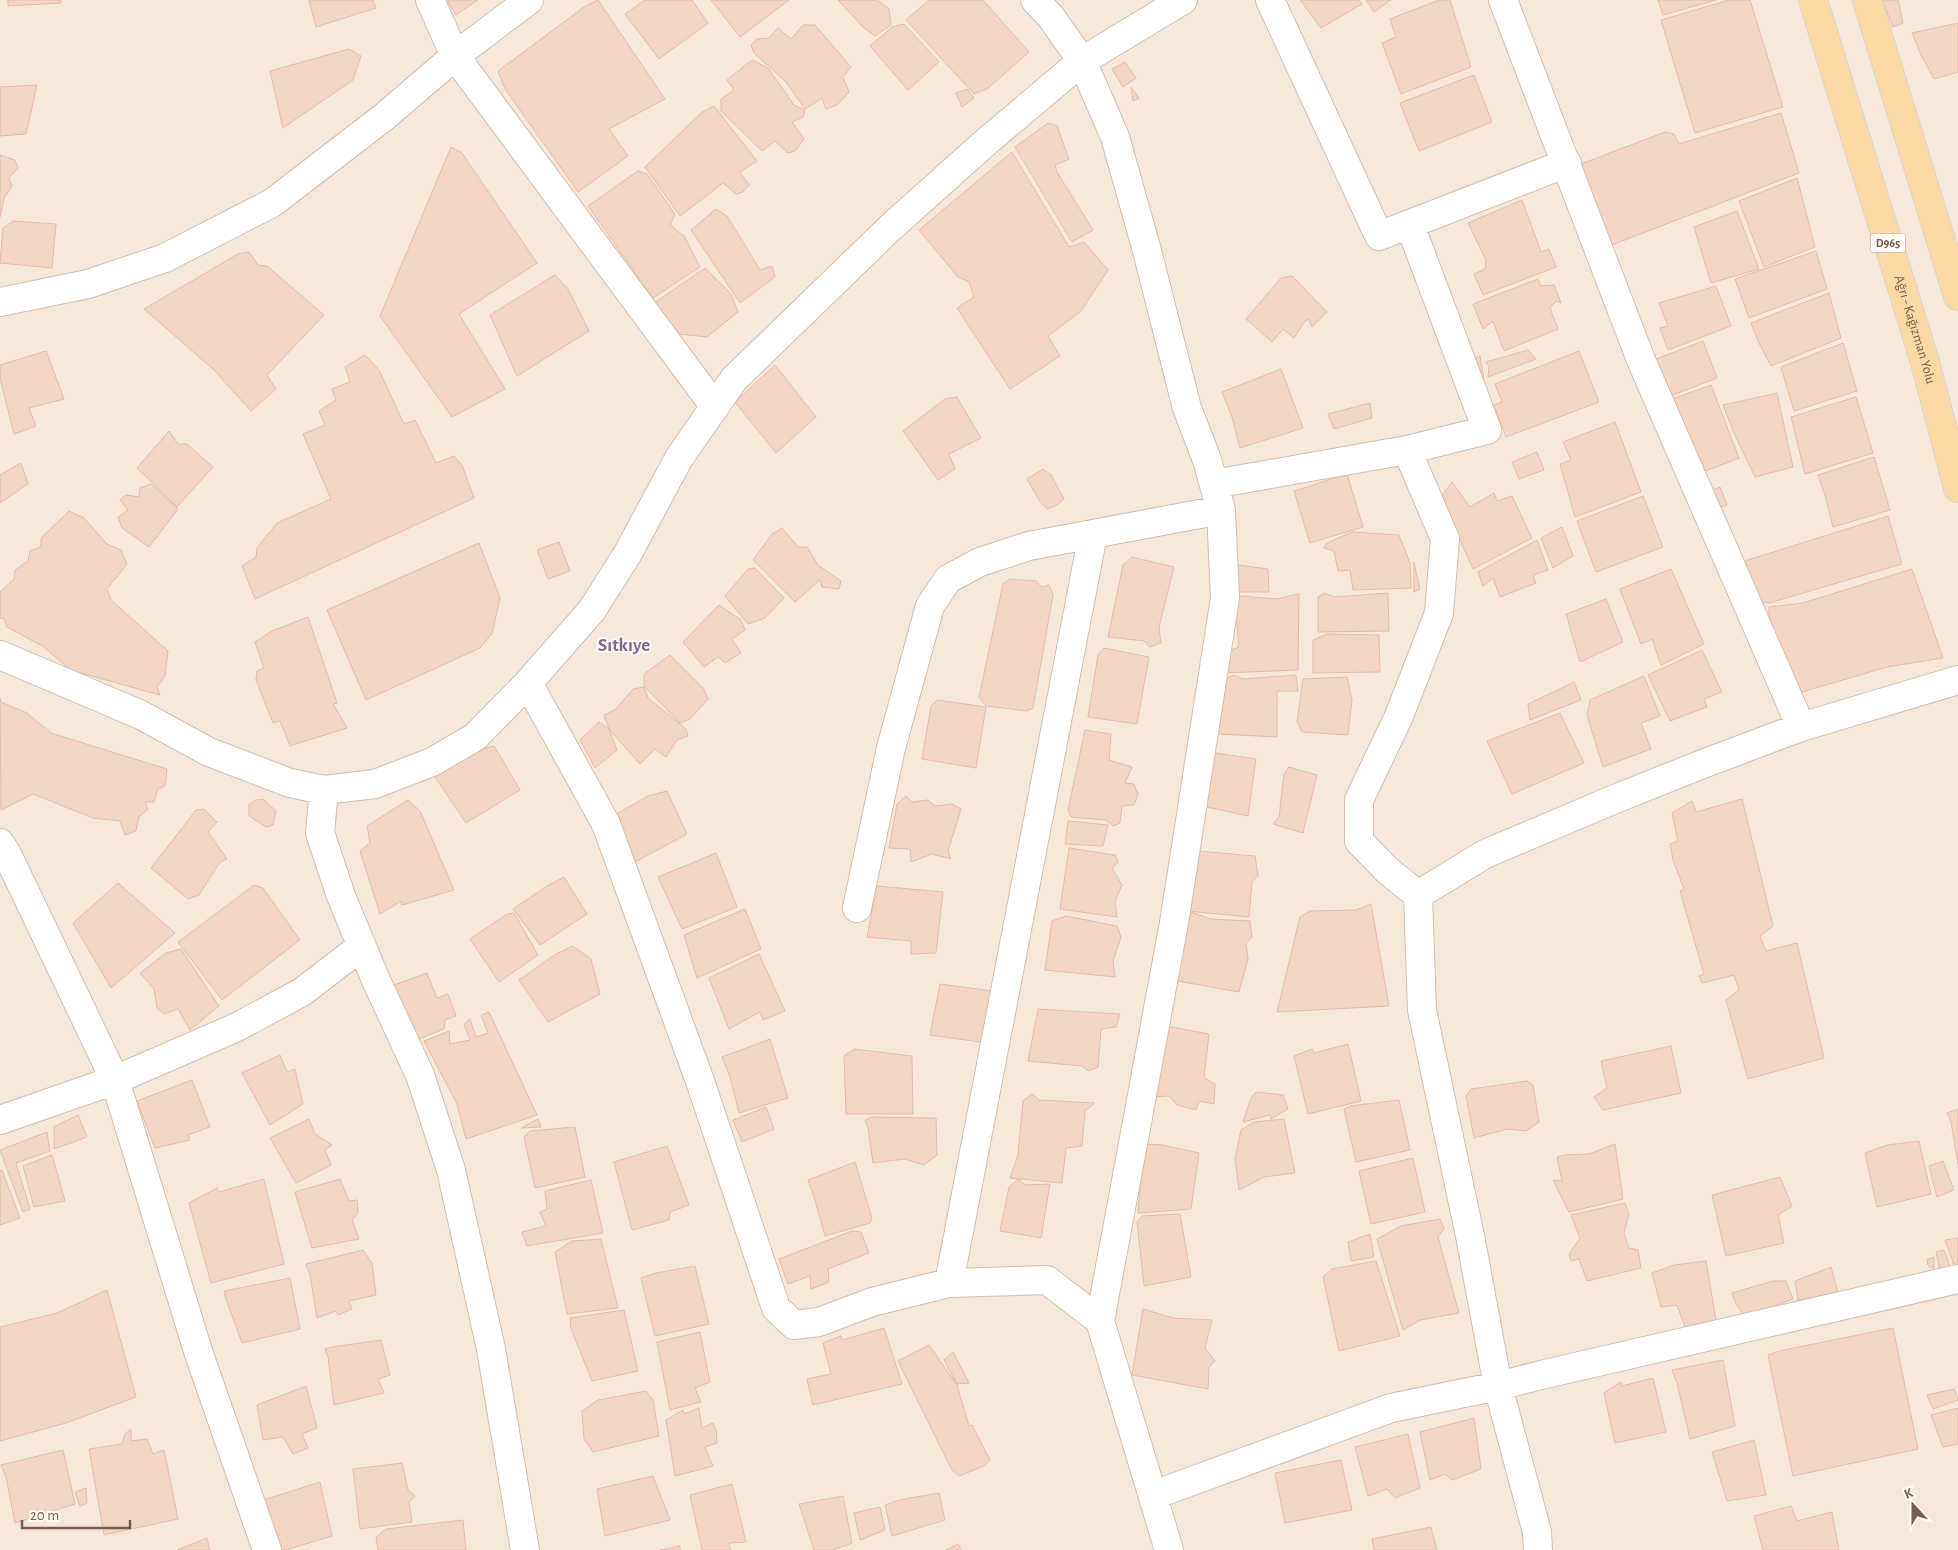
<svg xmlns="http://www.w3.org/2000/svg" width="1958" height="1550" font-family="'Alegreya Sans',sans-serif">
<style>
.residential{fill:#f5e8da}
.building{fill:#f3d5c3;stroke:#e6bba3}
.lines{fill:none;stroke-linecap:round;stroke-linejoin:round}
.street-casing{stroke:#d1beb0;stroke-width:30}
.primary-casing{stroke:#dad1cd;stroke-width:30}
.street{stroke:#fff;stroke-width:28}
.primary{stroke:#fbd9a5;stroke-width:28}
.labels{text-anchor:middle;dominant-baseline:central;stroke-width:4;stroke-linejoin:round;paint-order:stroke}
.shield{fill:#fffaf3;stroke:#a28b7f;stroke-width:1}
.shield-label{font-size:12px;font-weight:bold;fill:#7a5c4d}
.street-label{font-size:14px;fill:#7a5c4d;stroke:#fffaf3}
.district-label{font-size:19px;font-weight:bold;fill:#846695;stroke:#fffaf3}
</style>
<rect width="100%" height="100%" fill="#fdf6ec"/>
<!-- residential -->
<path class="residential" d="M0 0H1958V1550H0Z"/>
<!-- building -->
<path class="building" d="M8 0H61V3L8 6Z
M309 0H373L376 8 316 27Z
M447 0H478L456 15Z
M598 0 665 99 609 129 628 156 578 192 505 89 498 71 584 7Z
M645 0H692L708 23 659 59 625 14Z
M711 0H789L740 37Z
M838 0H877L889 9 891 25 875 36 863 27Z
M929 0H983L1029 52 987 89 974 94 906 20Z
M1300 0H1359L1362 4 1321 28Z
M1366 0H1391L1374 12Z
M1439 0H1450L1471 67 1401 94 1382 43 1396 37 1390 19Z
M1658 0H1716L1663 15Z
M1729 0H1750L1783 107 1695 133 1661 20Z
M1882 0H1898L1903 23 1893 27Z
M1958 23V72L1934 79 1921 55 1912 33Z
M904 24 939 62 908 90 870 46 892 27Z
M803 25H815L851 67 843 77 849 92 837 105 826 109 822 98 805 109 786 82 754 53 751 45 757 39 769 38 778 28 791 39Z
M349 49 361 56 353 80 283 128 270 71Z
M752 60 768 68 794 105 805 110 803 117 792 122 804 139 795 151 788 153 775 141 762 151 721 111V99L734 90 727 80Z
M1125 62 1136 78 1123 87 1112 69Z
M1474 75 1492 122 1419 151 1400 103Z
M37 85 26 134 0 136V87Z
M1131 87 1139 98 1133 101Z
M967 89 974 98 962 107 956 93Z
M714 106 757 161 740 172 749 185 743 192 736 194 723 183 680 216 645 167 701 113Z
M1781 113 1799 173 1604 248 1573 167 1665 132 1674 134 1679 144Z
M1048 123 1057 126 1069 159 1055 165 1057 172 1093 230 1072 242 1015 147Z
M451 147 462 153 537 263 459 314 505 389 452 417 380 316Z
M1012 152 1069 247 1084 242 1108 270 1081 311 1048 336 1060 356 1010 389 957 308 974 297 969 282 958 277 919 230Z
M0 155 15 160 18 168 9 178 12 186 4 198 0 217Z
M638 171 647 174 675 214 670 225 684 236 700 267 653 298 588 206Z
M1797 178 1815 247 1764 267 1739 201Z
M1522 200 1541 252 1549 249 1556 267 1483 295 1474 274 1485 269 1486 260 1468 223Z
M716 209 727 216 760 270 772 266 775 277 740 303 691 230Z
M1737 211 1759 269 1711 283 1694 227Z
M13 221 56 224 52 268 0 263 3 228Z
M1816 251 1827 289 1749 318 1735 279Z
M249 252 258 265 267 266 324 315 267 375 276 389 251 411 214 370 144 309 238 254Z
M705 268 731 294 738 312 707 337 679 334 654 303Z
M555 275 568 289 589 331 517 376 490 315Z
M1292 276 1327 312 1312 327 1309 319 1305 321 1294 338 1283 329 1272 342 1246 319 1281 278Z
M1538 279 1541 286 1554 285 1561 303 1556 301 1550 308 1558 329 1504 351 1493 321 1483 329 1473 304Z
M1716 286 1731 326 1668 350 1660 328 1668 326 1659 303Z
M1829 293 1841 338 1771 366 1759 343 1751 323Z
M1703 341 1717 378 1665 398 1651 361Z
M1843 343 1857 391 1794 411 1781 367Z
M1528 350 1536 359 1488 377 1489 367 1486 362Z
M46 351 64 399 29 408 36 426 14 434 0 378V365Z
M1579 351 1599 402 1506 437 1494 405 1502 402 1495 384Z
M365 355 379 370 404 424 415 420 436 463 454 456 462 465 474 498 255 599 242 566 256 557 257 548 277 523 331 499 303 434 325 425 319 411 336 400 332 389 350 382 345 367Z
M1480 356 1484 379 1473 383 1470 362Z
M775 365 816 417 776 453 735 402Z
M1281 369 1303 428 1240 448 1232 417 1222 392Z
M1711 385 1739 458 1695 475 1667 401Z
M1777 393 1793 467 1755 477 1734 433 1723 405Z
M957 397 981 438 949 454 955 469 938 480 903 431 945 399Z
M1856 397 1873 453 1805 474 1791 417Z
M1370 403 1372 418 1334 429 1328 414Z
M1615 422 1641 492 1575 517 1560 464 1571 460 1563 442Z
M169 431 178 444H187L213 467 177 507 137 468Z
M1537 452 1544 470 1519 479 1512 462Z
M1874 457 1890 510 1833 527 1825 495 1818 475Z
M21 463 28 484 0 503V475Z
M1043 469 1051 475 1064 499 1057 505 1047 509 1039 500 1027 479Z
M1347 474 1363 527 1310 543 1294 491Z
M1452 482 1470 507 1494 493 1497 501 1512 496 1532 538 1473 569 1441 497Z
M151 484 178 509 149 547 122 528 118 517 128 510 120 500 126 495 139 497 140 488Z
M1720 487 1727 505 1713 510 1706 493Z
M1643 496 1663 547 1596 572 1577 521Z
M69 511 84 518 107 544 121 550 127 564 107 589 111 600 168 651 165 676 157 687 160 695 70 670 44 647 7 627 4 619 0 618V592L14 579 15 570 28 561 30 551 41 547V538Z
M1888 516 1902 564 1769 603 1760 602 1745 561Z
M1562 527 1573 556 1553 568 1541 538Z
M782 528 798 547H807L818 565 841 581 839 589 822 587 820 580 795 602 753 560 772 534Z
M1352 532 1399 535 1410 563 1411 588 1353 590 1350 570 1338 571 1334 551 1324 548 1327 543Z
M1537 540 1548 570 1533 575 1536 583 1500 597 1493 578 1483 586 1478 572Z
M559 542 570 571 548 579 537 550Z
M479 543 500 598 492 634 480 648 366 700 327 610Z
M1132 557 1174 567 1159 627 1161 643 1150 647 1144 641 1108 637 1123 565Z
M1414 562 1420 589 1414 592Z
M1238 565 1268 569 1269 592H1235Z
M755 568 784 598 765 618 748 624 725 596 748 569Z
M1671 569 1704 644 1661 665 1652 639 1641 644 1620 589Z
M1912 569 1943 658 1887 667 1792 695 1769 614V607L1803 603Z
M1009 579 1036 581 1042 587 1049 585 1053 595 1033 708 1027 711 986 706 979 697 1003 584Z
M1324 593 1335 597 1388 593 1389 631 1318 632V597Z
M1299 594 1298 670 1224 673 1225 653 1239 647 1235 604 1233 598 1241 596 1276 599Z
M1606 599 1623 642 1580 662 1566 614Z
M719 605 741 620 745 630 732 639 741 653 725 663 718 657 704 667 683 642Z
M308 617 337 703 333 704 347 728 290 746 280 721 273 723 256 680 257 671 264 668 255 642 272 631Z
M1327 634 1379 635 1380 672 1313 673V640Z
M1104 648 1149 657 1137 724 1088 717 1098 655Z
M1702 650 1722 692 1704 699 1707 707 1670 721 1648 675Z
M670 655 704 689 708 699 690 719 680 723 644 686V674Z
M1233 675 1243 679 1296 675 1298 691H1277V737L1218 734 1223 681Z
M1644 676 1660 716 1641 723 1651 749 1603 767 1587 715 1590 700Z
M1347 677 1352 700 1348 735 1302 732 1297 722 1303 679Z
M1574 682 1581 700 1530 720 1528 704Z
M644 687 648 698 686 729 688 736 677 740 666 757 655 749 640 764 609 729 604 715 615 710 633 689Z
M0 698 1 702 27 713 51 733 167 769 165 786 158 789 154 802H145L148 809 139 817 136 831 125 835 120 821 93 818 33 794 1 810Z
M937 700 986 707 976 768 922 759 931 706Z
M1560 713 1584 763 1512 794 1487 741Z
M599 722 609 729 617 750 595 768 580 740Z
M1085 730 1111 734 1109 760 1132 767 1125 783 1134 784 1138 795 1134 805 1122 806 1120 823 1113 826 1106 820 1071 817 1068 810Z
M494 746 520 790 466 823 435 777 479 750Z
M1216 753 1256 759 1248 816 1198 805 1206 761Z
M1289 767 1317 775 1303 833 1273 824 1279 817 1284 774Z
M667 791 687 834 635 862 613 816 648 796Z
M906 796 912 802 928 800 935 806 952 804 961 809 948 851 951 859 932 854 911 862 910 849 889 848 897 804Z
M263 799 276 811 273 825 266 827 249 816V804L256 800Z
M1742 799 1773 926 1760 936 1766 951 1797 943 1824 1058 1748 1079 1726 1000 1739 990 1734 975 1702 983 1699 976 1704 974 1680 891 1684 889 1673 860 1670 844 1678 841 1672 813 1692 801 1696 812Z
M408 800 420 811 454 890 402 905 401 901 380 914 360 851 370 843 367 826Z
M204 809 217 822 208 832 227 859 220 862 199 895 188 899 151 868 196 810Z
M1068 821 1108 825 1103 846 1065 844Z
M1069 848 1115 855 1118 862 1112 868 1122 885 1115 901 1117 917 1060 909Z
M1198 851 1255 856 1258 876 1252 882 1249 917 1187 911Z
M716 853 737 907 682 929 658 877Z
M564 877 587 914 540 945 513 909 547 886Z
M118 883 175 933 111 988 73 923Z
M254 885 263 888 300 940 222 1000 178 942Z
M877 886 943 892 936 953 911 954V941L867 937Z
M1371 904 1389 1006 1277 1012 1300 917 1310 911 1356 910Z
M745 909 761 949 697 978 684 935Z
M1182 909 1211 919 1250 921 1252 937 1246 943 1248 959 1239 992 1172 980Z
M514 913 538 955 499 982 470 939 507 914Z
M1066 916 1117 926 1121 937 1113 961 1115 977 1045 970 1052 921Z
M573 946 591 959 600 994 548 1022 519 980 556 954Z
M181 949 219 1006 190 1030 178 1009 164 1014 157 1008 154 989 140 973 166 953Z
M759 954 785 1011 763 1020 760 1012 729 1029 709 978Z
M427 973 437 998 448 994 456 1016 445 1020 444 1029 419 1039 394 985Z
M940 984 993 991 987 1043 930 1035Z
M1038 1009 1120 1014 1116 1027 1101 1029 1098 1067 1088 1071 1082 1066 1028 1061Z
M489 1012 537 1115 466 1139 457 1104 424 1041 449 1031 450 1044 470 1040 464 1024 470 1019 476 1037 488 1033 481 1015Z
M1172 1027 1209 1034 1204 1078 1215 1084 1214 1104 1199 1101 1196 1110 1177 1105 1169 1096 1153 1097 1162 1032Z
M770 1039 788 1098 739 1113 730 1077 722 1057Z
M1348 1044 1361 1101 1308 1114 1294 1056 1312 1049 1314 1053Z
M1671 1046 1681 1093 1603 1110 1594 1097 1607 1088 1601 1061Z
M854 1049 912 1056 913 1114H846L844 1056Z
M280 1055 287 1072 295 1069 303 1104 270 1125 242 1073Z
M192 1080 210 1127 188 1135 190 1140 155 1148 137 1101Z
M1527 1081 1533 1085 1539 1122 1526 1131 1508 1129 1474 1138 1466 1096 1471 1089Z
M1256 1092 1283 1095 1288 1109 1271 1119 1270 1115 1243 1122 1251 1098Z
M1032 1094 1039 1100 1095 1103 1085 1111 1082 1146 1066 1148 1062 1183 1010 1178 1018 1155 1023 1101Z
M1399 1100 1410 1150 1356 1162 1344 1109 1350 1106Z
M766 1107 774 1129 742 1142 733 1120Z
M1958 1109V1164L1951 1122 1947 1113Z
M78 1115 87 1137 54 1149V1127Z
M872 1117 936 1118 937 1155 924 1165 905 1159 873 1163 868 1128 865 1120Z
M309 1119 315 1134 332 1145 325 1150 331 1165 296 1183 270 1138Z
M538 1119 541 1127 521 1128Z
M1284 1119 1295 1173 1264 1177 1239 1190 1235 1159 1241 1130 1254 1122Z
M575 1127 585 1177 535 1188 524 1137 530 1131Z
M47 1132 50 1151 16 1163 30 1209 23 1212 0 1150Z
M1919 1141 1931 1194 1877 1207 1865 1153 1887 1145Z
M1144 1144 1162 1145 1199 1153 1191 1209 1138 1213Z
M1615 1144 1623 1199 1569 1212 1553 1180 1562 1181 1557 1157 1564 1155 1589 1154Z
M667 1146 689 1205 670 1212 669 1220 632 1230 614 1162Z
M52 1155 65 1201 34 1207 23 1166Z
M1413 1158 1425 1212 1371 1224 1359 1171Z
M1943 1161 1954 1190 1937 1197 1929 1166Z
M855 1162 872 1218 870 1223 825 1236 815 1200 808 1180Z
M0 1170H2L20 1218 0 1225Z
M1780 1177 1792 1206 1778 1215 1784 1243 1726 1256 1712 1195Z
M264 1179 284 1264 211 1283 189 1203 217 1188 219 1192Z
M340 1179 349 1201 357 1200 358 1213 352 1220 359 1239 312 1248 295 1192Z
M1018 1179 1025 1185 1050 1184 1041 1238 1000 1231 1009 1187Z
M591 1180 603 1233 527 1246 522 1232 546 1226 540 1212 547 1209 545 1191Z
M1625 1203 1629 1214 1624 1233 1629 1248 1638 1250 1641 1268 1587 1281 1579 1259 1571 1261 1569 1254 1580 1238 1571 1215Z
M1180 1214 1191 1277 1144 1286 1137 1222 1142 1216Z
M1440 1219 1444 1229 1438 1237 1459 1313 1420 1320 1403 1330 1377 1239 1401 1226Z
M852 1231 861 1232 869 1253 828 1269 829 1282 811 1289 810 1276 788 1284 779 1259Z
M1370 1234 1374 1257 1351 1261 1348 1242Z
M1958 1238V1265H1954L1945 1240Z
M601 1239 618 1308 567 1314 555 1252 572 1241Z
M363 1250 372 1263 376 1295 349 1301 352 1309 338 1315 336 1311 317 1318 310 1275 306 1264Z
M1944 1250 1950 1267 1940 1271 1936 1252Z
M1934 1257V1269L1928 1265 1927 1260Z
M1376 1261 1400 1336 1339 1351 1323 1277 1332 1269Z
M1706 1261 1716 1320 1685 1327 1677 1305 1661 1307 1652 1273 1674 1265Z
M695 1266 709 1324 655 1336 641 1278 656 1273Z
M1831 1267 1838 1293 1798 1300 1795 1281Z
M290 1278 300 1329 242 1343 226 1299 224 1291Z
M1773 1281H1786L1793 1299 1745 1317 1736 1304 1732 1293Z
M107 1290 136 1397 66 1423 0 1441V1327L57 1313Z
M1143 1309 1173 1318 1212 1320 1205 1348 1215 1361 1209 1367 1208 1389 1132 1375Z
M624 1310 638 1371 592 1381 571 1329 570 1318Z
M884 1328 902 1384 813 1405 807 1379 831 1374 823 1343 841 1336 842 1340Z
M1893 1328 1918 1449 1793 1476 1768 1355 1779 1351Z
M700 1332 710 1382 695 1388 701 1402 670 1410 657 1342Z
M381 1340 390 1375 378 1379 384 1393 334 1405 328 1357 325 1349 332 1347Z
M929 1345 957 1385 969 1426 972 1425 990 1460 984 1466 959 1476 952 1470 898 1361Z
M953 1352 969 1383 957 1384 944 1360Z
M1723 1360 1735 1426 1690 1439 1677 1383 1672 1370Z
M1653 1378 1666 1432 1615 1443 1604 1393 1621 1382 1622 1386Z
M306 1386 317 1428 302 1434 308 1448 293 1454 283 1437 263 1440 257 1405Z
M1954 1389 1958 1400 1933 1409 1927 1395Z
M646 1391 653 1400 659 1436 593 1452 584 1439 582 1411 598 1400Z
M699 1408 702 1428 713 1423 716 1430 717 1443 705 1447 713 1466 675 1476 666 1420 683 1410 684 1414Z
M1958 1408V1444L1943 1447 1931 1415Z
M1474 1418 1481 1469 1452 1480 1445 1474 1430 1480 1420 1432Z
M131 1429V1441L147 1439 153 1454 164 1450 178 1519 104 1535 89 1449 122 1444 125 1434Z
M1408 1434 1420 1488 1395 1498 1387 1489 1368 1496 1355 1447Z
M1754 1440 1766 1495 1727 1501 1712 1452Z
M63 1450 75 1504 15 1523 6 1477 1 1465Z
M1341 1460 1352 1510 1285 1523 1275 1473Z
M402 1463 408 1490 415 1496 409 1502 412 1522 360 1529 353 1469Z
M653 1476 670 1520 605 1536 597 1489Z
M320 1482 332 1536 286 1550H276L261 1501Z
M732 1484 746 1542 729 1543 731 1550H702L690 1495Z
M86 1488 87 1503 80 1506 75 1492Z
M939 1493 945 1520 892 1536 885 1505 899 1500Z
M843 1496 852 1543 833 1550H814L799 1504Z
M1791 1506 1797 1521 1832 1512 1839 1550H1763L1754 1516Z
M880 1507 885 1530 860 1540 854 1513Z
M463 1520 466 1550H378L376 1537 386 1529Z
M1431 1527 1437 1550H1374L1372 1539Z
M207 1538 210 1550H177Z
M958 1544 962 1550H946Z
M680 1546V1550H660Z"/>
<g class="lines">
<!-- street casing -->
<g class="street-casing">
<path id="street" d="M430 0 455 56 715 407
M1035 0 1051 17 1082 61 1115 137 1146 247 1187 408 1207 460 1221 510 1225 598 1174 923 1100 1321
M1270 0 1379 236 1567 163
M1503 0 1641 360 1801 727
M0 302 88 284 165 258 272 203 384 117 455 56 529 0
M1407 450 1445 539 1439 613 1399 716 1359 800V841L1387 870 1418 895 1422 1010 1470 1236 1498 1386 1537 1532 1538 1550
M1214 484 1407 450 1487 430 1410 225
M0 655 141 715 209 752 290 783 324 790 375 784 432 762 475 737 528 683 592 610 628 553 679 458 734 379 891 227 986 142 1082 61 1183 0
M528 683 606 824 700 1081 776 1308 794 1325 819 1322 872 1302 949 1283 1047 1280 1100 1321 1169 1550
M324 790 320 833 341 896 375 978 420 1075 451 1170 491 1349 525 1550
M0 843 7 854 115 1080 198 1351 267 1550
M1418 895 1485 854 1615 799 1700 765 1801 727 1958 680
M857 908 891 748 930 606 948 579 980 562 1029 546 1221 510
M0 1120 115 1080 235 1028 302 992 362 946
M949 1283 1093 534
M1154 1495 1391 1408 1498 1386 1541 1375 1958 1279"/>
</g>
<!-- primary casing -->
<g class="primary-casing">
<g id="primary">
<path id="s1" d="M1813 0 1925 362 1958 488"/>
<path d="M1867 0 1958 296"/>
</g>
</g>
<!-- street -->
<use href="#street" class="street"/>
<!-- primary -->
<use href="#primary" class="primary"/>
</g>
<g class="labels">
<!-- shield labels -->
<rect class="shield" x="1870.5" y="233.5" width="35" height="19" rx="4"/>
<g class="shield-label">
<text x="1888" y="243">D965</text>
</g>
<!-- street labels -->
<g class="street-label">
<text stroke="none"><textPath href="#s1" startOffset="345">Ağrı - Kağızman Yolu</textPath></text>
</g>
<!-- district labels -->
<g class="district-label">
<text x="624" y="645">Sıtkıye</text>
</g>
</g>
<!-- north arrow -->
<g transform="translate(1913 1505) rotate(339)" stroke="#fffaf3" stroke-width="4" paint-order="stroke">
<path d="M0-4L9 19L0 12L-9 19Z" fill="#7a5c4d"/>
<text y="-8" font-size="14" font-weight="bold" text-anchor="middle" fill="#7a5c4d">K</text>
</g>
<!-- scale -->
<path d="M22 1520v8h108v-8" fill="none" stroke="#7a5c4d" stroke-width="2.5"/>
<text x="30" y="1520" font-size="15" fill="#7a5c4d" stroke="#fffaf3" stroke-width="4" paint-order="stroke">20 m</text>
</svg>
